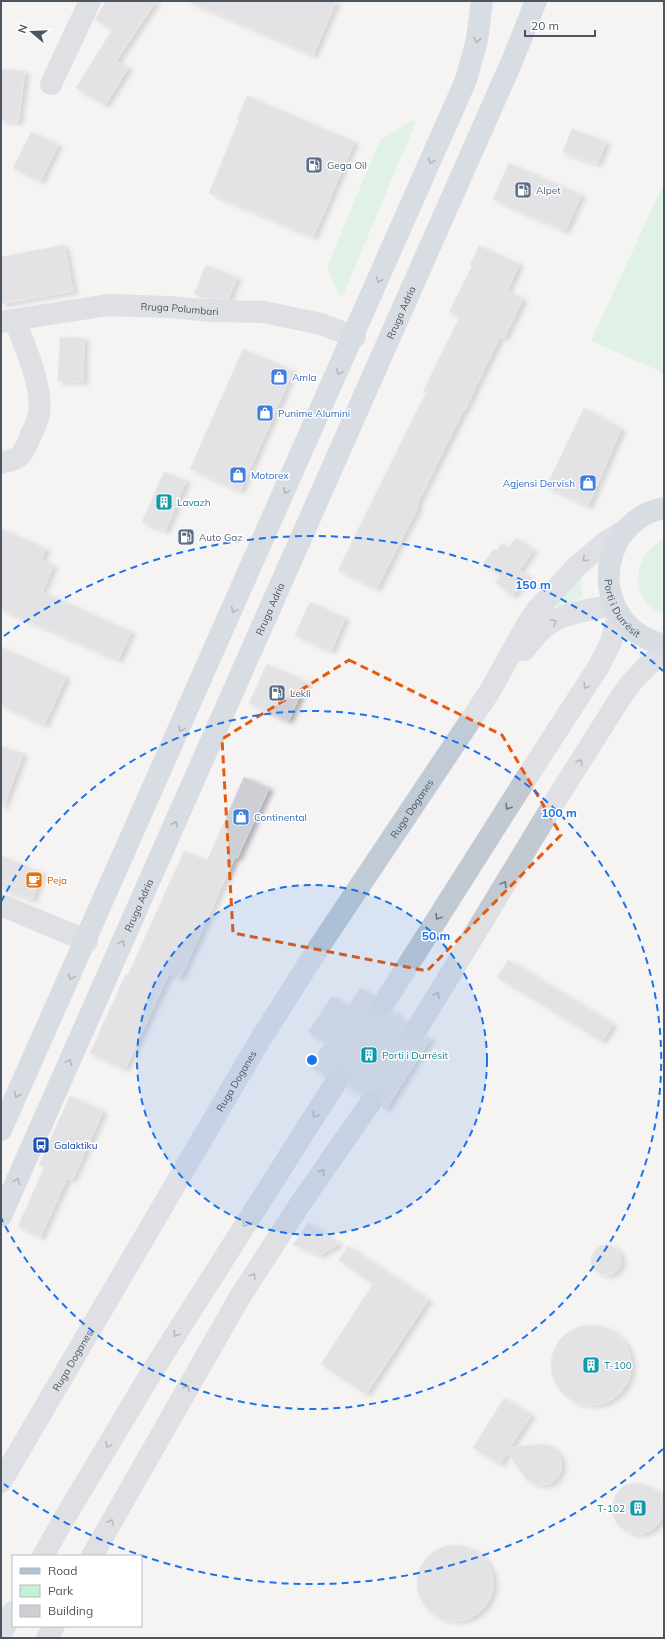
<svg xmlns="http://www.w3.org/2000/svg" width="665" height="1639" font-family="Mulish,sans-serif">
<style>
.green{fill:#c3f1d5}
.building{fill:#cdcfd5;stroke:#d7d9de;filter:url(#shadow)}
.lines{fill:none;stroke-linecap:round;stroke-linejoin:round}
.minor-tunnel{stroke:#caccce;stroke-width:22;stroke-dasharray:22 11;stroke-linecap:butt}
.minor{stroke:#c1cad2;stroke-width:22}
.secondary{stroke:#c1cbd6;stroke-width:22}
.primary{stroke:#b3c2d1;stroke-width:22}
.oneway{stroke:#64717d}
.oneway2{stroke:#6e7984}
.oneway3{stroke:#6e7983}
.marked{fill:none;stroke:#e8590c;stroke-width:3;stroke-dasharray:8 5;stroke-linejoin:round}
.ring{fill:none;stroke:#1a73e8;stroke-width:2;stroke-dasharray:7 5}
.labels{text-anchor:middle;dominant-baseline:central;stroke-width:3;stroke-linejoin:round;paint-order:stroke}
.service-label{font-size:10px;fill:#4e5e75;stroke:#fff;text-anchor:start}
.street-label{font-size:10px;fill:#4a5661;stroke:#fff}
.shop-label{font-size:10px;fill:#366cbe;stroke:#fff;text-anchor:start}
.culture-label{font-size:10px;fill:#0d838f;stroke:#fff;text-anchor:start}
.food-label{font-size:10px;fill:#c56008;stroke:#fff;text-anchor:start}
.transit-label{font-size:10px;fill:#164399;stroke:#fff;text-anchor:start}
.centre{fill:#1a73e8;stroke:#fff;stroke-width:2}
.ring-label{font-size:12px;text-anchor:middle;font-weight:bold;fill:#1a73e8;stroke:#fff;stroke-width:3;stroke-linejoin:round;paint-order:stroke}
</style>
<defs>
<filter id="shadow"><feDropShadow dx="4.5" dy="2.5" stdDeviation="2" flood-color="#0004"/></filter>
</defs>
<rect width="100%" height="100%" fill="#f5f3f3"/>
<!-- green -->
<path class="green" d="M413 120H415V124L343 295 340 296 338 294 328 269 329 262 380 140Z
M664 183V373L591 341Z
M664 539V614C627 601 632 554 664 539Z
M580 577H581L583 595 581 598 558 608 555 603Z"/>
<!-- building -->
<path class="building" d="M106 1H156L116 61 128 68 105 105 76 88 112 30 95 19Z
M188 1H336L313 55Z
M1 69 25 71 18 122 1 120Z
M247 96 354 142 313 237 209 193 239 120 237 119Z
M572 129 606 142 597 164 563 152Z
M31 132 58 145 40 181 13 168Z
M509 163 581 195 565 231 493 199Z
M64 245 73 291 1 304V257Z
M479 246 519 264 507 291 523 299 504 338 500 336 464 411H463L416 506 418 507 376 589 338 570 426 393 423 392 460 316 449 312 472 266 470 265Z
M206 265 237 278 228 299 203 298 194 294Z
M60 337 84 338 83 382 58 381Z
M243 349 293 371 240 491 190 469Z
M584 408 621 429 588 506 546 487Z
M164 472 186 481 165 531 142 522Z
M1 529 46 549 41 560 53 566 42 592 131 632 118 660 1 609Z
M516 538 533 551 519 570 528 577 512 596 495 582 500 576 483 563 494 549 497 551 502 543 508 548Z
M310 602 345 618 331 651 295 635Z
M1 647 66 677 44 725 1 705Z
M267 664 306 682 288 721 249 703Z
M1 746 23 754 3 807H1Z
M244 777 269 788 237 858 235 857 180 978 169 973 125 1069 90 1053 126 974 128 975 184 851 207 861Z
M1 856 42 873 32 900 1 888Z
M508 960 613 1024 602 1041 497 977Z
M360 988 373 996 372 1003 373 1009 377 1013 384 1015 390 1014 394 1010 396 1011 394 1014 407 1022 405 1029 406 1035 410 1039 417 1041 423 1040 428 1036 431 1038 385 1110 382 1108 383 1103 382 1097 378 1092 372 1090 366 1091 361 1095 349 1087 347 1090 348 1082 347 1077 343 1072 337 1070 331 1071 325 1076 310 1066 325 1043 308 1032 332 996 349 1006Z
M70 1096 103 1111 72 1180 67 1178 40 1237 18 1226 44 1168 39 1165Z
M308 1223 339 1244 320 1255 293 1245Z
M591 1260a15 15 0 1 1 30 0a15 15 0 1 1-30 0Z
M348 1246 428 1300 366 1394 321 1364 373 1284 339 1260Z
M551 1365a40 40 0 1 1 80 0a40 40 0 1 1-80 0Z
M504 1398 531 1415 510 1447 544 1444 552 1447 558 1453 561 1461V1470L558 1477 551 1483 543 1485 535 1484 527 1480 507 1452 500 1464 473 1448Z
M633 1483 644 1484 660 1493 663 1504V1515L660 1521 653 1529 642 1534 631 1533 621 1528 617 1524 612 1513V1507L615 1496 622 1487Z
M417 1583a38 38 0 1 1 76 0a38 38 0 1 1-76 0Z"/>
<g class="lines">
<!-- minor-tunnel -->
<path class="minor-tunnel" d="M336 1082 384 1003
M371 1102 417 1029"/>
<!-- minor -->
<g class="minor">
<path d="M51 84 90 1"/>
<path id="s1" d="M1 322 108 305 169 307 212 311 264 312 321 324 355 337"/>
<path d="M1 463C21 459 23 455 30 437 33 430 38 422 39 414 43 385 25 348 15 320"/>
<path d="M1 905 87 941"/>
<path d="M384 1003 529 774 599 666 611 642 619 614"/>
<path d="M417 1029 559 795 619 700 631 683 647 666 664 653"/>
<path d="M43 1556 61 1524 150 1375 336 1082"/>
<path d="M92 1556 241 1295 300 1204 371 1102"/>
<path d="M1 1634 13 1612"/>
<path d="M47 1638 54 1626"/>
</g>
<!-- secondary -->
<g class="secondary">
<path d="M524 650C531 641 538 632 547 625 565 613 593 608 615 606"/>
<path id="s2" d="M1 1482 260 1040 321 944 490 691 526 626 536 611 576 567 603 544 628 528"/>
</g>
<!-- primary -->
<g class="primary">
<path id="s3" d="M664 508C613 517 591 582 625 622 635 634 649 641 664 645"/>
<path d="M1 1130C159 781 314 431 466 80L477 40 482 1"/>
<path id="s4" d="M1 1216 513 59 536 1"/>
</g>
</g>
<!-- one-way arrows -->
<defs><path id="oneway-chevron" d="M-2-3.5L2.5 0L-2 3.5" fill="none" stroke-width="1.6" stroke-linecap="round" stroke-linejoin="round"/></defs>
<g class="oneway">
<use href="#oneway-chevron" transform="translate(477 40) rotate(101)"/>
<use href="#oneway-chevron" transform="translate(431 161) rotate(113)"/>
<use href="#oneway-chevron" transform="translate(379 280) rotate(113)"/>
<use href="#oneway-chevron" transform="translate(339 372) rotate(114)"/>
<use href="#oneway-chevron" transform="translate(286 491) rotate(114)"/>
<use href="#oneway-chevron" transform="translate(234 610) rotate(114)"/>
<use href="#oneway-chevron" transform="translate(181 729) rotate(114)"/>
<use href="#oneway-chevron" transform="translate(175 824) rotate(-66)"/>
<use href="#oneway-chevron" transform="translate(122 943) rotate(-66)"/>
<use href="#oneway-chevron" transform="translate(71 977) rotate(114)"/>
<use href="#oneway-chevron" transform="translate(69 1062) rotate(-66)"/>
<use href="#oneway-chevron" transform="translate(17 1095) rotate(115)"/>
<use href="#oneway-chevron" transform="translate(17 1181) rotate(-66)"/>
</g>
<g class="oneway2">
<use href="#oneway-chevron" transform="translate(585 559) rotate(136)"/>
<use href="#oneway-chevron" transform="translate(554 622) rotate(-24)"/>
</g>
<g class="oneway3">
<use href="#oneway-chevron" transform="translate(586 686) rotate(123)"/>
<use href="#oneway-chevron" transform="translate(580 762) rotate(-58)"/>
<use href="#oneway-chevron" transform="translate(508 807) rotate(122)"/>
<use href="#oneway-chevron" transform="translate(504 884) rotate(-59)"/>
<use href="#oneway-chevron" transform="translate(438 917) rotate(122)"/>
<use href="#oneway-chevron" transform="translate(437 995) rotate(-59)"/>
<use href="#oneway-chevron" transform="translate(315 1115) rotate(122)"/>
<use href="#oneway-chevron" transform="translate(322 1172) rotate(-55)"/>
<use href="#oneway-chevron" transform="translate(245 1224) rotate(122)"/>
<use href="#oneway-chevron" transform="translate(253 1276) rotate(-57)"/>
<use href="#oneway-chevron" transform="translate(176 1334) rotate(122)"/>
<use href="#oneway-chevron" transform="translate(187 1388) rotate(-60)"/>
<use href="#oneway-chevron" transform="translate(108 1445) rotate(121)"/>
<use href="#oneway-chevron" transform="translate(111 1522) rotate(-61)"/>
</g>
<!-- marked area -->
<path d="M0 0H665V1639H0ZM349 660 502 735 561 835 427 971 233 933 222 739Z" fill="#f5f3f3" fill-opacity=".55" fill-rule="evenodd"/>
<path class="marked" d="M349 660 502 735 561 835 427 971 233 933 222 739Z"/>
<!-- distance rings -->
<circle cx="312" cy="1060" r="175" fill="#1a73e8" fill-opacity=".12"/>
<g class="ring">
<circle cx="312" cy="1060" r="175"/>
<path d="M1 902A349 349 0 1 1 1 1218"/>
<path d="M663 1449A524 524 0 0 1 4 1484M4 636A524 524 0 0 1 663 671"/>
</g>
<!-- icons -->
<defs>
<g id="fuel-square" transform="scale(0.9)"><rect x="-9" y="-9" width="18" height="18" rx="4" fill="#5c6f8a" stroke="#fff"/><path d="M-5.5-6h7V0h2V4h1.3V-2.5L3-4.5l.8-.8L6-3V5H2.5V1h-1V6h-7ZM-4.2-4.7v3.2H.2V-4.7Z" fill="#fff"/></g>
<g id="shop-square" transform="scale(0.9)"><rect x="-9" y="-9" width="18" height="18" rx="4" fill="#3f7fe0" stroke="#fff"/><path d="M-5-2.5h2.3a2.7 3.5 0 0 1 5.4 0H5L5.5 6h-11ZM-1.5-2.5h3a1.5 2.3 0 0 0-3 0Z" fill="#fff"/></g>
<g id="building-square" transform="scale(0.9)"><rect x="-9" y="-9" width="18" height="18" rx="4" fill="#0f9aa8" stroke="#fff"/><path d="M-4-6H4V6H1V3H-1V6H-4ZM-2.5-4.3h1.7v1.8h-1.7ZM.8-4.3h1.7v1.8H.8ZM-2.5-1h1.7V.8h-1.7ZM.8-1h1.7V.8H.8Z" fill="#fff"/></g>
<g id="cafe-square" transform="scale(0.9)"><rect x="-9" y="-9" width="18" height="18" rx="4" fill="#e8710a" stroke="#fff"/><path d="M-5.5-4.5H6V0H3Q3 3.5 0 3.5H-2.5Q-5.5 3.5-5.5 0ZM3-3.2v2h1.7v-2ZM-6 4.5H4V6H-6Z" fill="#fff"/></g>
<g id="bus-square" transform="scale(0.9)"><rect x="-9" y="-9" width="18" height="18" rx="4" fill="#1a4fb4" stroke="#fff"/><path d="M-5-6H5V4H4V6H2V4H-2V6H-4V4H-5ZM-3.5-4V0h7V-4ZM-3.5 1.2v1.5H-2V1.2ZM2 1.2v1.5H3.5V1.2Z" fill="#fff"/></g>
</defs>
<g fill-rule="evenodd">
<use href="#fuel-square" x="314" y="165"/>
<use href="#fuel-square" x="523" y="190"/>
<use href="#shop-square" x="279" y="377"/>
<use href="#shop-square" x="265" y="413"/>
<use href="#shop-square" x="238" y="475"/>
<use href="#shop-square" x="588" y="483"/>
<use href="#building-square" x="164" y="502"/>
<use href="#fuel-square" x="186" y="537"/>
<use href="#fuel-square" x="277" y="693"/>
<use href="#shop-square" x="241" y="817"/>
<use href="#cafe-square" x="34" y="880"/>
<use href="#building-square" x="369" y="1055"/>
<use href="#bus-square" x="41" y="1145"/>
<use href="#building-square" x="591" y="1365"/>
<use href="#building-square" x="638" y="1508"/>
</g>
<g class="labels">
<!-- service labels -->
<g class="service-label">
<text x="327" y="165">Gega Oil</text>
<text x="536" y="190">Alpet</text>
<text x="199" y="537">Auto Gaz</text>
<text x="290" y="693">Lekli</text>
</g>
<!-- street labels -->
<g class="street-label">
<text stroke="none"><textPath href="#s1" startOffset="180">Rruga Polumbari</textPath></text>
<text stroke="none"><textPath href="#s4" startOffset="988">Rruga Adria</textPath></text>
<text stroke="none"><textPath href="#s3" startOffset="131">Porti i Durrësit</textPath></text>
<text stroke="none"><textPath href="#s4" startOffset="664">Rruga Adria</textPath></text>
<text stroke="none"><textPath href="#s2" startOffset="789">Ruga Doganes</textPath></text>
<text stroke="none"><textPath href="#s4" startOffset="340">Rruga Adria</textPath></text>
<text stroke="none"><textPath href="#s2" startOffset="465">Ruga Doganes</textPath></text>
<text stroke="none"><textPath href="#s2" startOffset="141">Ruga Doganes</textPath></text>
</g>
<!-- shop labels -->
<g class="shop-label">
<text x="292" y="377">Amla</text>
<text x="278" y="413">Punime Alumini</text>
<text x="251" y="475">Motorex</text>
<text x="575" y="483" text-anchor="end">Agjensi Dervish</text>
<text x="254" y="817">Continental</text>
</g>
<!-- culture labels -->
<g class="culture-label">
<text x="177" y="502">Lavazh</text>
<text x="382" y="1055">Porti i Durrësit</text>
<text x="604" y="1365">T-100</text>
<text x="625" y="1508" text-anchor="end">T-102</text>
</g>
<!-- food labels -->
<g class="food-label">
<text x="47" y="880">Peja</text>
</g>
<!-- transit labels -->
<g class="transit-label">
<text x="54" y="1145">Galaktiku</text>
</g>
</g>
<circle cx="312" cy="1060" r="6" class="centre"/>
<g class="ring-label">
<text x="533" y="589">150 m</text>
<text x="559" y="817">100 m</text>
<text x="436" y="940">50 m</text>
</g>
<!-- border -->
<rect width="665" height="1639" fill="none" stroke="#4a5661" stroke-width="4"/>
<!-- legend -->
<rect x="12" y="1555" width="130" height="72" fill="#ffffff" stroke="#b7bbc0"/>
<rect x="20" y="1568" width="20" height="6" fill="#b3c2d1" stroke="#b7bbc0"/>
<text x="48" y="1575" font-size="12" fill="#4a5661">Road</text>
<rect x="20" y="1585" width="20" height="12" fill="#c3f1d5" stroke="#b7bbc0"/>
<text x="48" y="1595" font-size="12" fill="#4a5661">Park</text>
<rect x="20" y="1605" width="20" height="12" fill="#cdcfd5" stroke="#b7bbc0"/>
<text x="48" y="1615" font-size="12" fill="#4a5661">Building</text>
<!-- north arrow -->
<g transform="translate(32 32) rotate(289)" stroke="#ffffff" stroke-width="3" paint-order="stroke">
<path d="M0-3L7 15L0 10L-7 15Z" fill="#4a5661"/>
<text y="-6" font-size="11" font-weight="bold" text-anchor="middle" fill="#4a5661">N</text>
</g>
<!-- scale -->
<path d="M525 30v6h70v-6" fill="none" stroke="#4a5661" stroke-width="2"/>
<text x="531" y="30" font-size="12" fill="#4a5661" stroke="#ffffff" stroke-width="3" paint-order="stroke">20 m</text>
</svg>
